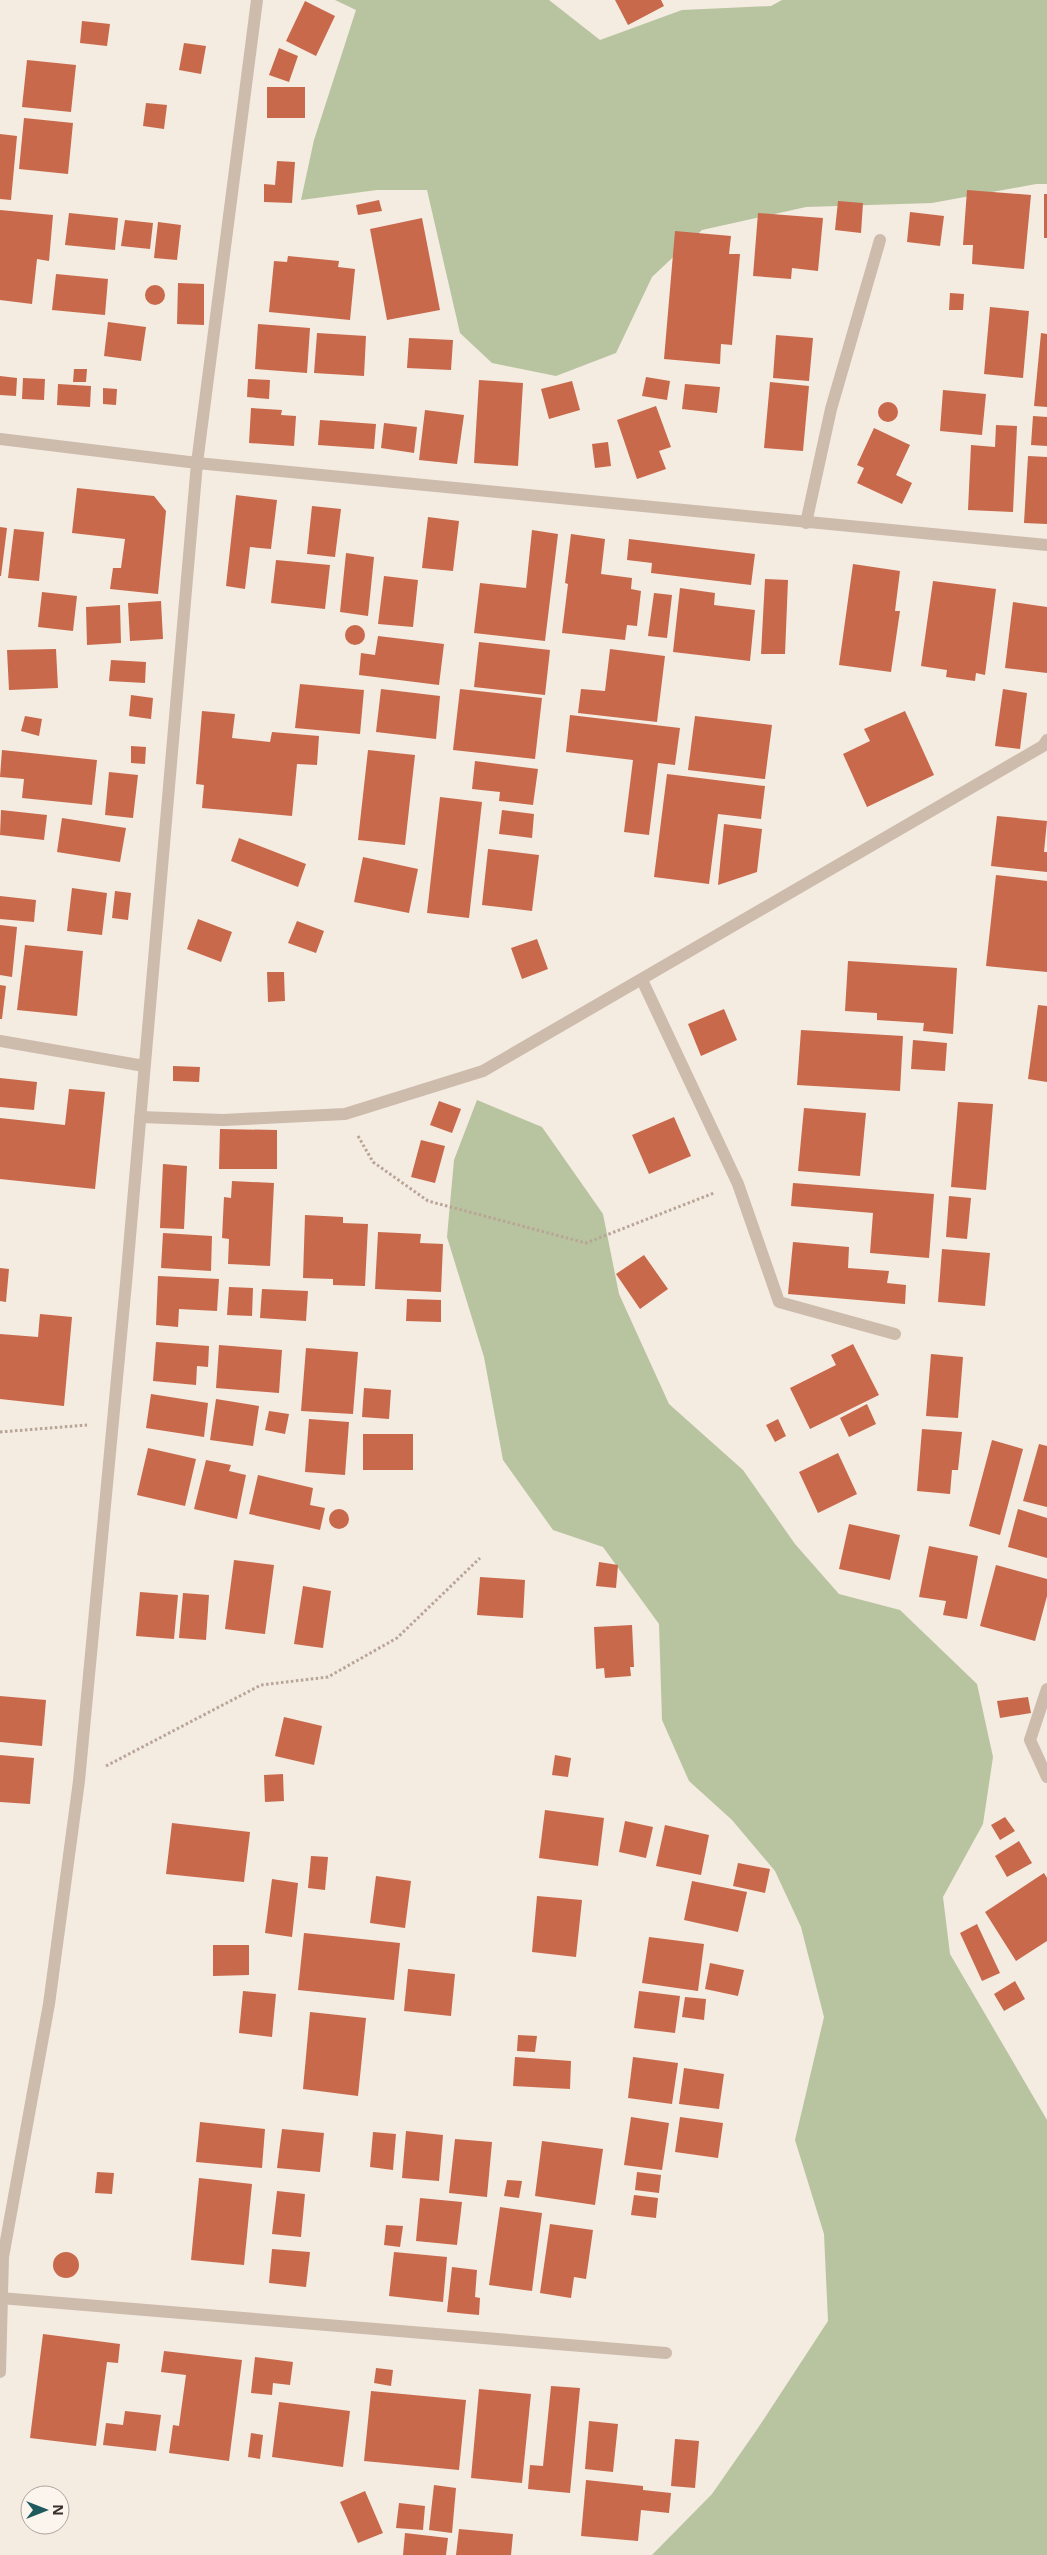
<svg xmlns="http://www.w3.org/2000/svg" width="1047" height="2555" font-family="'Open Sans',sans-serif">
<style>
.green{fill:#b8c4a0}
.building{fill:#c8694b}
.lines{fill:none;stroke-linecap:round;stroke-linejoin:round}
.path{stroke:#b9a596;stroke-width:3;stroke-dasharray:2.5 2.5;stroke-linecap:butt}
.minor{stroke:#cdbbac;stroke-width:12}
</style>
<rect width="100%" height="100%" fill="#f4ebe1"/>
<!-- green -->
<path class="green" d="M335 0H549L600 40 682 10 771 6 782 0H1047V184H1036L932 203 806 207 702 230 652 277 616 353 556 376 492 363 460 333 427 190H377L301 200 314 140 356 10Z
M477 1100 542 1127 603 1214 619 1294 669 1404 743 1470 795 1544 839 1594 900 1610 977 1684 993 1757 983 1824 943 1897 950 1954 1047 2120V2555H652L712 2494 758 2428 828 2321 824 2234 795 2140 824 2017 801 1927 775 1871 732 1820 689 1781 662 1720 659 1624 603 1547 553 1530 503 1460 484 1357 447 1237 454 1160Z"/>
<!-- building -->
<path class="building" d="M615 0H661L664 6 628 25Z
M305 1 335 16 316 56 286 41Z
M82 21 110 24 107 46 80 43Z
M184 43 206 46 201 74 179 70Z
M279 48 298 56 289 82 269 75Z
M27 60 76 65 71 112 22 107Z
M267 87H305V118H267Z
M146 103 167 105 164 129 143 126Z
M24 118 73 123 68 174 19 169Z
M0 134 17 136 11 200 0 199Z
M277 161 295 162 292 203 264 202V184L275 185Z
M967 190 1031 195 1024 269 972 264 973 245H963Z
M1044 194H1047V238H1044Z
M379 200 382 211 358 215 356 205Z
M838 201 863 203 861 233 835 230Z
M0 210 53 215 49 261 37 259 32 304 0 300Z
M910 212 944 216 940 246 907 242Z
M69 213 118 218 115 250 65 245Z
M758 213 823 218 818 271 792 268 791 279 753 276Z
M422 218 440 310 387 320 370 229Z
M125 220 153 223 150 249 121 246Z
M158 222 181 225 177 260 154 258Z
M675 231 731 236 729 254H740L732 345 721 344 720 364 664 359Z
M288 256 339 261 338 267 355 269 350 320 269 312 274 261 287 262Z
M56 274 108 279 105 315 52 310Z
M178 283 204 284V325L177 324Z
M145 295a10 10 0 1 1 20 0a10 10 0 1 1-20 0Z
M950 293 964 294 963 310H949Z
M990 307 1029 311 1023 378 984 374Z
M108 322 146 327 141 361 104 356Z
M258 324 310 328 307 373 255 369Z
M317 333 366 336 364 376 314 373Z
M1041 333 1047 334V407L1034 406Z
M776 335 813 338 809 381 773 378Z
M409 338 453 340 451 370 407 368Z
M74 369H87L86 382H73Z
M0 376 17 378 16 396 0 395Z
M646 377 670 381 667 400 642 396Z
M23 378 45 379 44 400 22 399Z
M248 379 270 380 269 399 247 397Z
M479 380 523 383 518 466 474 463Z
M572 381 580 410 549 419 541 389Z
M770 382 809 386 803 451 764 448Z
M58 384 91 386 90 407 57 405Z
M685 384 720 387 717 413 682 409Z
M103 388 117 389 116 405 103 404Z
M943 390 986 394 982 435 940 431Z
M878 412a10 10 0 1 1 20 0a10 10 0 1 1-20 0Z
M656 406 671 447 659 451 666 469 637 479 617 420Z
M251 408 282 410 281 415 296 416 294 446 249 443Z
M425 410 464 415 457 464 419 460Z
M1033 416 1047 417V446L1031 445Z
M320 420 376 424 374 449 318 445Z
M384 423 417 427 414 453 381 448Z
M996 425 1017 426 1013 512 968 510 971 445 995 447Z
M874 428 910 445 896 475 912 483 902 504 857 483 864 468 857 465Z
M608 442 611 466 595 468 592 444Z
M1028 456 1047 457V524L1024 523Z
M77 488 154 496 166 511 158 594 110 589 113 568H121L125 539 72 533Z
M236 495 277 500 271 549 250 547 245 589 226 586Z
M312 506 341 509 335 557 307 554Z
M428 517 459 521 453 571 422 568Z
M0 527 7 528 1 576H0Z
M14 529 44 532 39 581 8 578Z
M532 530 558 534 545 641 474 633 480 583 526 588Z
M571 534 605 539 601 574 632 578 631 589 641 591 637 626 627 625 625 640 562 633 568 584 565 583Z
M629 539 755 554 751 585 651 573 652 563 627 560Z
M346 553 374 557 368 616 340 612Z
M276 560 330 565 325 609 271 603Z
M853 564 900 571 895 611H900L891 672 839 665Z
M384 576 418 580 413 627 378 624Z
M765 579 788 580 785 654H761Z
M933 581 996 589 985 675 976 673 975 681 946 677 947 670 921 666Z
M680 588 715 593 714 605 755 610 750 661 673 652Z
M42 592 77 596 73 631 38 627Z
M654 593 672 595 667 638 648 636Z
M161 601 163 639 130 641 128 603Z
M1013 602 1047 607V673L1005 668Z
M120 605 121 643 87 645 86 607Z
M345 635a10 10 0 1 1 20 0a10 10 0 1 1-20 0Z
M378 636 444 644 439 685 359 675 361 653 375 655Z
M479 642 550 650 545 695 474 687Z
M56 649 58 688 9 690 7 650Z
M610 649 665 656 657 722 578 713 581 689 605 691Z
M111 660 146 662 145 683 109 681Z
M300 684 364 690 360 734 295 728Z
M381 689 440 696 436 739 376 732Z
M460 689 542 698 535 759 453 750Z
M1003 689 1027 693 1020 749 995 746Z
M131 695 153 698 151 719 129 716Z
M202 711 235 714 232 738 270 742 272 732 319 736 317 765 297 764 292 816 202 808 204 785 196 784Z
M905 711 934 775 867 807 843 754 870 741 864 729Z
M570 715 680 728 675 765 658 763 649 835 624 832 633 760 566 752Z
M25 716 42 719 39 736 21 731Z
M695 716 772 725 765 779 688 770Z
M131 746 146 747 145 764 131 763Z
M2 750 97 760 92 805 22 798 24 779 0 777Z
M368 750 415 755 405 845 358 840Z
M475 761 538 769 533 805 499 801 500 792 472 789Z
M109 772 138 775 133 818 105 815Z
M667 774 765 786 761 819 718 814 709 884 654 877Z
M440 797 482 802 469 918 427 913Z
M1 810 47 815 44 840 0 835Z
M502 810 534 814 532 838 499 834Z
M997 816 1047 821 1044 852H1047V872L991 866Z
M62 818 126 828 120 862 57 852Z
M724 824 762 829 757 872 718 885Z
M239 838 306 864 298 887 231 861Z
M488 849 539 855 532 911 482 905Z
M363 857 418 869 409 913 354 902Z
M996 875 1047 881V972L986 966Z
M72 888 107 893 102 935 67 931Z
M115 891 131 893 128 920 112 918Z
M0 896 36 900 34 922 0 919Z
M198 919 232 932 221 962 187 949Z
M297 921 324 931 316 953 288 943Z
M0 925 17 927 12 977 0 975Z
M537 939 548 969 522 979 511 948Z
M25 945 83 951 77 1016 17 1010Z
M848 961 957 968 953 1034 923 1031 924 1023 877 1020V1013L845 1011Z
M267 972H284L285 1001 268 1002Z
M0 985 6 986 2 1019H0Z
M1038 1005 1047 1006V1082L1028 1079Z
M724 1009 737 1040 701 1056 688 1024Z
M801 1030 903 1036 900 1091 797 1085Z
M913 1040 947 1043 945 1071 911 1069Z
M173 1066 200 1067 199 1082 173 1081Z
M0 1078 37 1082 34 1110 0 1107Z
M69 1089 105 1092 95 1189 0 1179V1118L65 1125Z
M439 1101 461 1109 452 1133 430 1125Z
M958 1102 993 1104 986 1190 951 1187Z
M804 1108 866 1113 860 1176 798 1171Z
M674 1117 691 1156 649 1174 632 1135Z
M220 1129 277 1130V1169H219Z
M421 1140 445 1146 435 1183 411 1177Z
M163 1164 187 1166 184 1229 160 1228Z
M232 1181 274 1183 270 1266 228 1264 229 1239 222 1238 224 1197 231 1198Z
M793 1183 934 1194 929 1258 870 1253 873 1213 791 1206Z
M949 1196 971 1198 967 1239 946 1237Z
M305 1215 343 1217V1223L368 1224 365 1286 333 1285V1279L303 1278Z
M378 1232 421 1234 420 1243 443 1244 441 1292 375 1289Z
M163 1233 212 1236 211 1271 161 1268Z
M793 1242 849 1247 848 1268 889 1271 887 1283 906 1285 905 1304 788 1294Z
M942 1249 990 1253 985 1306 938 1302Z
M644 1255 668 1289 640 1309 616 1274Z
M0 1268 9 1269 6 1302 0 1301Z
M158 1276 219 1279 217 1311 179 1309 178 1327 156 1325Z
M229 1287 253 1288 252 1316 227 1315Z
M262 1289 308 1291 306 1321 260 1318Z
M407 1299 441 1300V1322L406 1321Z
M40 1314 72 1317 64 1406 0 1399V1334L38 1337Z
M156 1342 209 1346 208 1367 197 1366 196 1385 153 1381Z
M853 1344 879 1395 810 1429 790 1388 836 1365 831 1355Z
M219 1345 282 1350 279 1393 216 1388Z
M306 1348 358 1352 353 1414 301 1411Z
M931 1354 963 1357 958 1418 926 1416Z
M364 1388 391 1390 389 1419 362 1417Z
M151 1394 208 1403 204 1437 146 1428Z
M216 1399 259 1406 253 1446 210 1440Z
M867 1404 876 1424 849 1437 840 1418Z
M269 1411 289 1414 285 1434 265 1430Z
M309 1419 349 1422 345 1475 305 1472Z
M778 1419 786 1436 775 1442 766 1425Z
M922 1429 962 1432 958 1470H952L950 1494 917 1491Z
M363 1434H413V1470H363Z
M992 1440 1023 1449 1000 1535 969 1526Z
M1039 1444 1047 1446V1507L1023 1501Z
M148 1448 196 1459 185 1506 137 1495Z
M838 1453 857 1494 818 1513 799 1472Z
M206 1460 231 1465 229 1471 246 1475 237 1519 194 1509Z
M258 1475 313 1488 310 1505 325 1508 320 1530 249 1514Z
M1018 1509 1047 1518V1558L1008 1547Z
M329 1519a10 10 0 1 1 20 0a10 10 0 1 1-20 0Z
M849 1524 900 1535 890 1580 839 1569Z
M929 1546 978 1556 967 1619 943 1615 946 1601 919 1597Z
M234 1560 274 1565 265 1634 225 1629Z
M599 1562 618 1565 616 1588 596 1586Z
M996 1565 1047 1579V1596L1035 1641 980 1626Z
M480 1577 525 1580 523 1618 477 1615Z
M303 1586 331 1591 323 1648 294 1644Z
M140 1592 178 1595 174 1639 136 1636Z
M183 1593 209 1595 206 1640 179 1638Z
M632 1625 634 1667H630L631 1676 605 1678 604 1668 596 1669 594 1627Z
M0 1696 46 1700 42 1746 0 1742Z
M1028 1697 1031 1713 1000 1718 997 1701Z
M284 1717 322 1726 314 1765 275 1756Z
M0 1755 34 1758 30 1804 0 1802Z
M555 1755 571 1758 568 1777 552 1775Z
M283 1774 284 1801 265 1802 264 1775Z
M545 1810 604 1818 598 1866 539 1858Z
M1005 1817 1015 1831 1000 1840 991 1825Z
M625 1821 653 1827 646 1858 619 1852Z
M172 1823 250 1832 244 1882 166 1874Z
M665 1825 709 1835 701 1875 656 1866Z
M1019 1841 1032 1863 1007 1877 995 1856Z
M311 1856 328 1857 325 1890 308 1888Z
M738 1863 770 1869 765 1893 733 1886Z
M1044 1873 1047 1878V1941L1016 1961 985 1912Z
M376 1876 411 1881 405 1928 370 1923Z
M272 1879 298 1883 292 1937 265 1933Z
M692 1881 747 1892 738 1932 684 1920Z
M537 1896 582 1900 576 1957 532 1952Z
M977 1924 1000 1973 982 1981 960 1933Z
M304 1933 400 1943 394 2000 298 1990Z
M649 1937 704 1944 698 1991 642 1983Z
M213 1945H249V1975L213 1976Z
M710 1963 744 1970 738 1996 705 1989Z
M408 1969 455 1974 451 2016 404 2011Z
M1015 1981 1025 1999 1004 2011 994 1994Z
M243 1991 276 1994 272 2037 239 2033Z
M639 1991 680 1996 675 2033 634 2028Z
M685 1997 706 1999 704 2020 682 2017Z
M310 2012 366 2018 358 2096 303 2089Z
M518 2035 537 2036 535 2052 517 2051Z
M515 2057 571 2061 570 2089 513 2086Z
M633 2057 678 2063 672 2104 628 2098Z
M684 2068 724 2074 719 2109 679 2104Z
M631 2117 669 2123 662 2170 624 2165Z
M680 2117 723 2123 718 2158 675 2152Z
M200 2122 265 2129 262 2168 196 2162Z
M282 2129 324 2133 320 2172 277 2168Z
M406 2131 443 2135 439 2181 402 2178Z
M373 2132 396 2134 393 2170 370 2167Z
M455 2139 492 2142 487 2197 449 2193Z
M542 2141 603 2149 595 2205 535 2196Z
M97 2172 114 2173 112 2194 95 2193Z
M637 2172 661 2175 659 2193 635 2190Z
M199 2178 252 2184 244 2265 191 2260Z
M507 2180 522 2181 519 2198 504 2196Z
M277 2191 305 2194 301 2237 272 2234Z
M634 2195 658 2198 656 2218 631 2215Z
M420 2198 462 2202 457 2245 416 2241Z
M500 2207 542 2213 532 2291 489 2285Z
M550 2224 593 2230 586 2279 574 2277 571 2298 540 2293Z
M386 2225 403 2226 400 2247 384 2245Z
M272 2249 310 2252 306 2287 269 2283Z
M53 2265a13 13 0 1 1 26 0a13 13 0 1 1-26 0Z
M394 2252 447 2257 443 2302 389 2296Z
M452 2267 477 2270 475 2297 480 2298 479 2315 447 2312Z
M43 2334 120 2344 118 2363 107 2362 96 2446 30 2438Z
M164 2351 242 2360 229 2461 169 2453 173 2425 179 2426 186 2375 161 2372Z
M255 2357 293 2362 290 2385 273 2383 272 2395 251 2393Z
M376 2368 393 2370 391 2386 374 2383Z
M551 2386 580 2388 570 2493 528 2489 530 2465 543 2466Z
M479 2389 531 2394 522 2483 471 2478Z
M371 2391 466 2400 459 2470 364 2461Z
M279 2402 350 2411 343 2467 272 2457Z
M125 2411 161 2415 156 2451 103 2445 106 2423 123 2425Z
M589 2421 618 2424 613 2472 585 2469Z
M251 2433 263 2435 260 2459 248 2457Z
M675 2439 699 2441 695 2488 671 2486Z
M586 2480 643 2486V2490L671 2493 669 2513 641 2510 638 2541 581 2536Z
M434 2485 456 2488 452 2533 429 2530Z
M365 2491 383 2533 358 2543 340 2502Z
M399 2503 425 2506 423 2530 396 2528Z
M459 2529 513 2534 511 2555H456Z
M405 2533 448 2538 446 2555H403Z"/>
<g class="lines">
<!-- path -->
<path class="path" d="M358 1136 373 1162 428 1201 586 1243 714 1193
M0 1432 87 1425
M106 1766 261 1685 328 1677 397 1638 480 1558"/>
<!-- minor -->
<path class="minor" d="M0 439 197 463 1047 545
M806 523 831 409 880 240
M642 980 738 1184 779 1302 895 1334
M0 1041 144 1066
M140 1117 223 1120 345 1114 483 1071 1043 746 1047 740
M1047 1689 1030 1740 1047 1777
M0 2298 666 2353
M0 2372 3 2257 49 2004 79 1781 126 1283 197 463 257 0"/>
</g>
<!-- north arrow -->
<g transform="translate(45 2510) rotate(90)"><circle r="24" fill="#fbf5ee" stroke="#aea6a0"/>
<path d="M0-4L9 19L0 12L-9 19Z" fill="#1f5a5e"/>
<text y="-8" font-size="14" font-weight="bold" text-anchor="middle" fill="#3b302b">N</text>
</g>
</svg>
